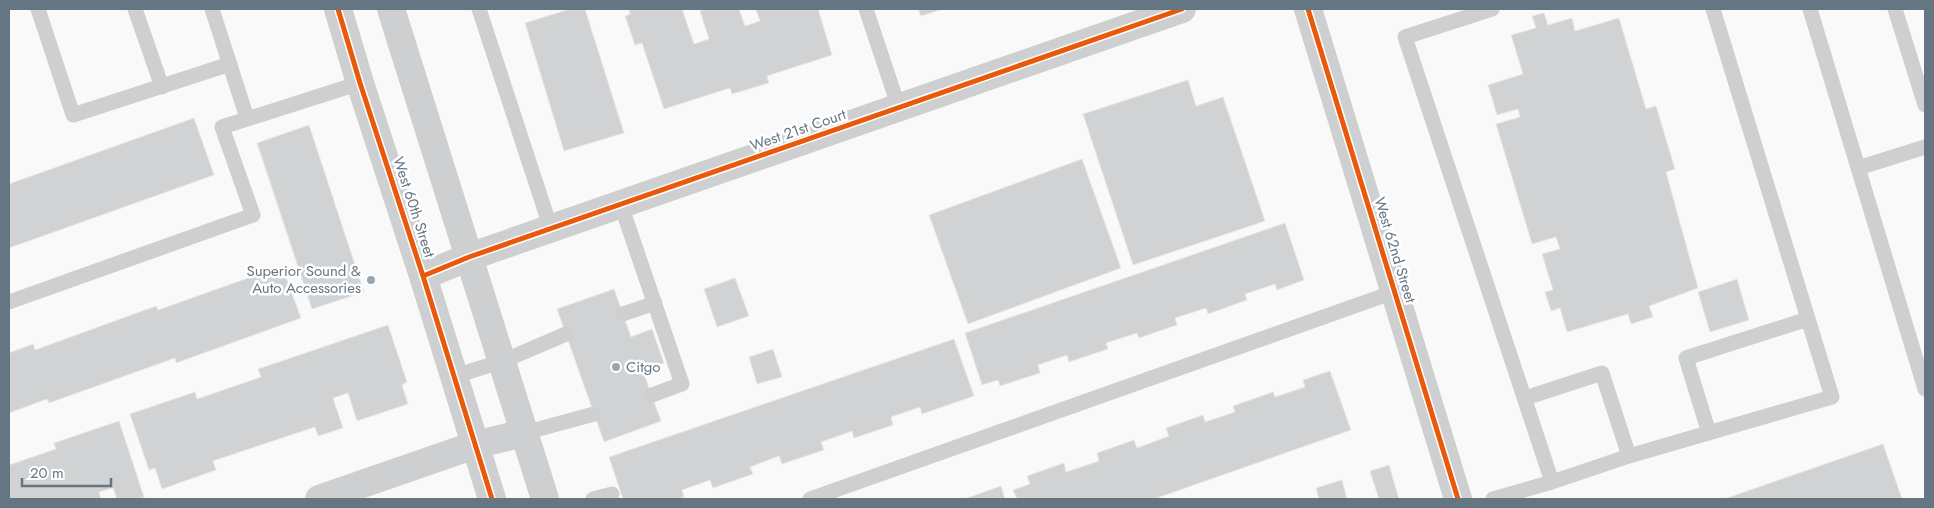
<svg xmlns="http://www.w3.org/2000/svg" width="1934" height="508" font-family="Jost,sans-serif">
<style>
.building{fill:#d0d2d3;stroke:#e8e8e8}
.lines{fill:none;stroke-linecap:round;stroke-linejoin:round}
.service{stroke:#cecfd0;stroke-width:15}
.minor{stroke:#cecfd0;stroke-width:28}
.tertiary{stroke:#cecfd0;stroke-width:28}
.cycleway-casing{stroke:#fff;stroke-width:8}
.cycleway{stroke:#e8590c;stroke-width:5}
.poi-dot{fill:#99a4ac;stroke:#fff;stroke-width:2}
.labels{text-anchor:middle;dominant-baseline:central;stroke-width:5;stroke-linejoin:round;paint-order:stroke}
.street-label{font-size:15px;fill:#657683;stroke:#fff}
.poi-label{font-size:15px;fill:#657683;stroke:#fff;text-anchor:end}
</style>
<rect width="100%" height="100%" fill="#f9f9f9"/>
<!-- building -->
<path class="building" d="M570 9H585L624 133 564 151 525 23Z
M629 9H682L694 44 709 39 700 11 705 9H739L745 26 760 21 756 9H818L832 55 767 76 769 83 732 94 730 88 664 109 642 43 635 45 625 16 630 14Z
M918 9H943L921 16Z
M1544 13 1548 25 1572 18 1575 31 1619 18 1646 109 1656 106 1675 169 1666 172 1698 288 1649 306 1653 317 1631 324 1628 314 1567 332 1560 308 1551 311 1545 292 1553 290 1542 254 1560 249 1556 237 1532 244 1496 124 1520 117 1518 109 1497 115 1488 85 1523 74 1511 35 1536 28 1532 16Z
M1188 80 1196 106 1223 97 1265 221 1133 265 1083 114Z
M194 118 214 175 9 248V184Z
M309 125 364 292 312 309 257 143Z
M1082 159 1121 268 968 324 929 215Z
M1285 223 1304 280 1277 290 1275 284 1245 294 1247 300 1208 314 1206 308 1175 318 1177 325 1139 338 1137 333 1106 343 1108 349 1069 362 1067 355 1038 365 1040 373 1000 386 998 380 982 385 965 333Z
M282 266 301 318 176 363 175 358 49 403 47 399 9 413V353L33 344 35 350 156 306 158 310Z
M735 278 749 316 717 327 704 289Z
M1737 279 1749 320 1710 332 1698 292Z
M614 289 631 337 652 329 664 363 643 371 661 421 604 442 557 309Z
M388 325 407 382 402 385 408 404 357 421 348 393 333 398 343 428 318 436 315 427 213 461 216 470 162 489 155 468 149 470 130 414 195 392 197 399 261 377 258 369Z
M954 339 974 396 922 414 920 407 891 417 893 425 854 438 852 431 821 442 824 450 782 464 779 456 750 467 753 474 713 488 710 480 682 490 684 497 678 499H623L609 457Z
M773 349 782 377 757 384 749 357Z
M1330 371 1351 430 1154 499H1017L1013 490 1030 484 1027 476 1064 463 1066 472 1099 461 1097 453 1134 440 1137 448 1169 436 1166 428 1203 415 1205 422 1235 412 1233 406 1273 392 1275 397 1305 387 1303 380Z
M119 421 144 497 137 499H117L113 488 99 492 101 499H9V465L56 449 54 443Z
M1883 444 1902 499H1724Z
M1389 465 1399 499H1379L1370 471Z
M1342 480 1347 499H1319L1316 488Z
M1001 486 1005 499H964Z"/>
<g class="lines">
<!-- service -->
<path class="service" d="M38 9 73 115 230 64
M135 9 162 87
M212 9 247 118
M479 9 551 229
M866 9 899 108
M1492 9 1405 37 1552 482 1629 456 1602 373 1525 398
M1810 9 1925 389
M1895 9 1925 105
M1858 168 1925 147
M621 205 682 384 652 395
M9 302 253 215 222 127 360 83
M623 314 655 303
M455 376 503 361 566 334
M524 433 594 414
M1709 433 1686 358 1808 319
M1629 456 1832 397 1713 9
M593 499 612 494
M810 499 1394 292
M1493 499 1552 482"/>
<!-- minor -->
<path class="minor" d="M1308 9 1458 499
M319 499 475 445 524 433"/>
<!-- tertiary -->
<path class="tertiary" d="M338 9 360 83 423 276 492 499
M391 9 545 499
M423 276 469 257 1182 9"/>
<!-- cycleway casing -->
<g class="cycleway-casing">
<path id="cycleway" d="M338 9 360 83 423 276 492 499
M1308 9 1458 499
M423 276 469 257 1182 9"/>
</g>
<!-- cycleway -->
<use href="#cycleway" class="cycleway"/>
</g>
<!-- markers -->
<g class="poi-dot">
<circle cx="371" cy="280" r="5"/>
<circle cx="616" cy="367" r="5"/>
</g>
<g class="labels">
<!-- street labels -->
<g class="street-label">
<text transform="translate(798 130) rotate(-19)">West 21st Court</text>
<text transform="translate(414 207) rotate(72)">West 60th Street</text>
<text transform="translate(1395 250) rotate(73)">West 62nd Street</text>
</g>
<!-- poi labels -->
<g class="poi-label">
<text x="361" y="271">Superior Sound &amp;<tspan x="361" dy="17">Auto Accessories</tspan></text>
<text x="626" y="367" text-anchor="start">Citgo</text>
</g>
</g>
<!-- border -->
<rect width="1934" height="508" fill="none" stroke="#657683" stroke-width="20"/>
<!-- scale -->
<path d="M22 478v8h89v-8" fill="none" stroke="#657683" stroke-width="2.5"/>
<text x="30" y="478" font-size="15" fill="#657683" stroke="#ffffff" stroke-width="4" paint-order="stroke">20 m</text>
</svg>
